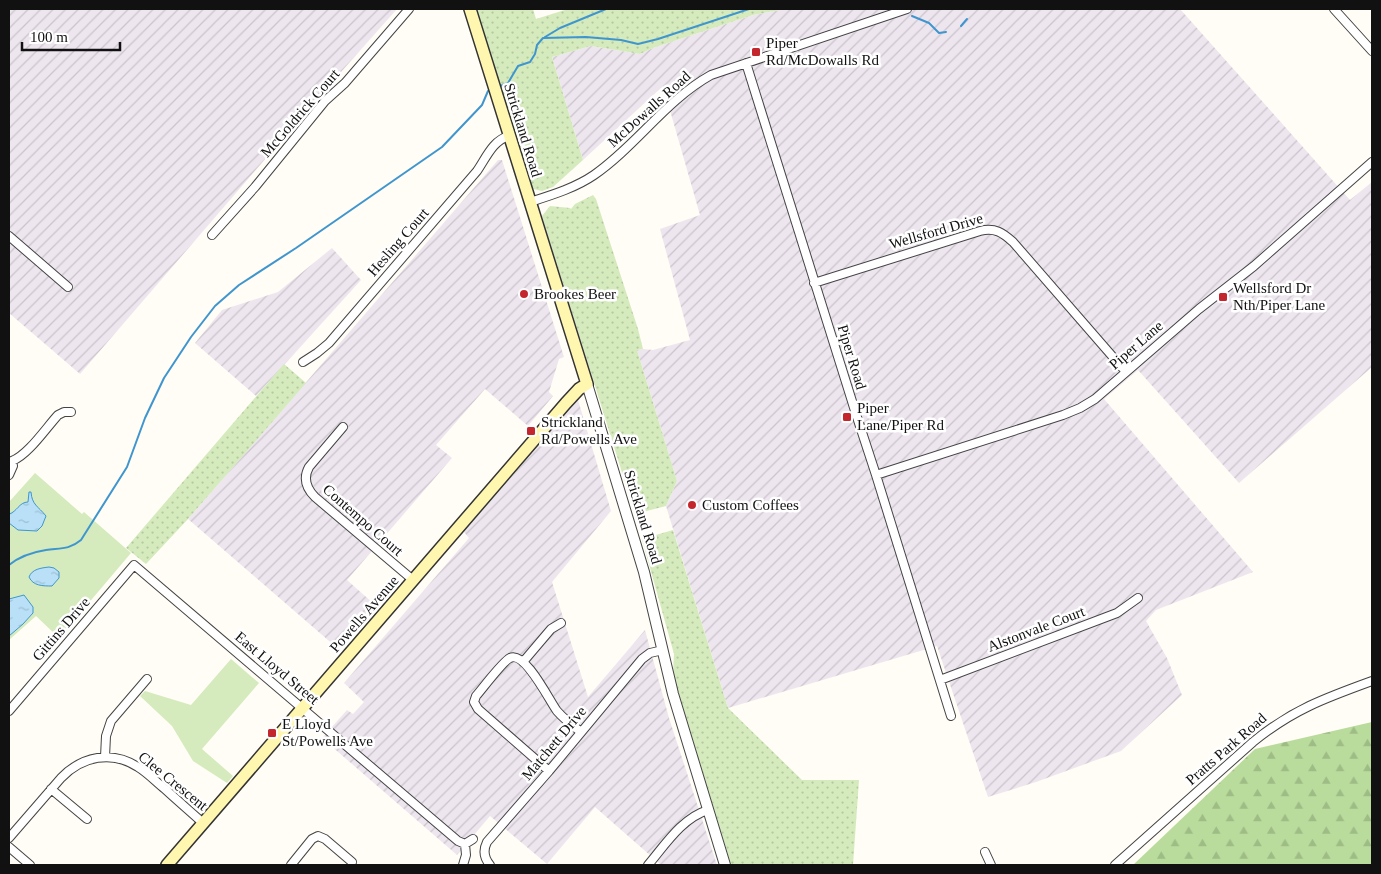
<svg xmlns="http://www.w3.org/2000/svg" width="1381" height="874" font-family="Georgia,serif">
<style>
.industrial{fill:url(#industrial-furrows)}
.grass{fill:url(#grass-dots)}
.forest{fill:url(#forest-firs)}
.park{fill:#d5ebbd}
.water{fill:url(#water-ripples);stroke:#3f96cf}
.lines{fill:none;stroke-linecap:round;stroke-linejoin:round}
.stream{stroke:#3f96cf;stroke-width:2}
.minor-casing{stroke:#444;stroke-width:10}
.tertiary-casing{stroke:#444;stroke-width:12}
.secondary-casing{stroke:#333;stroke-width:14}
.minor{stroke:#fff;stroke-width:8}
.tertiary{stroke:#fff;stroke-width:10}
.secondary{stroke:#fff6b0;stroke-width:11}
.poi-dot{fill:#c4262e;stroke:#fff;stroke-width:2}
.labels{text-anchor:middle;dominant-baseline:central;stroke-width:5;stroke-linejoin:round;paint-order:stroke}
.poi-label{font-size:15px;fill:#111;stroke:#fff;text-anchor:start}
.street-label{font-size:15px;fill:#111;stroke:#fff}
</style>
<defs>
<pattern id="industrial-furrows" width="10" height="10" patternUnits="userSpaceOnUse" patternTransform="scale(1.25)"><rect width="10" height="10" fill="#eee6ef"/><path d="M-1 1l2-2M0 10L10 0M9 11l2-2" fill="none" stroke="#cbc4cc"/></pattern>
<pattern id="grass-dots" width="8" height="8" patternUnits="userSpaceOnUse" patternTransform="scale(1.25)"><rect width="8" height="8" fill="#d5ebbd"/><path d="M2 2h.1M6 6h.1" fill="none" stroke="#b6c8a1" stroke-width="1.8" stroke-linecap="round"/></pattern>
<pattern id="forest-firs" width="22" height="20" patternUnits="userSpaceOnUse" patternTransform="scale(1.25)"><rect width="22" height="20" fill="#b9dc9c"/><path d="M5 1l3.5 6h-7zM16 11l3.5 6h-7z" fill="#9ebc85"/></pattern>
<pattern id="water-ripples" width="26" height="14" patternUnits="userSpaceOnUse" patternTransform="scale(1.25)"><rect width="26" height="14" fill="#b9e0f7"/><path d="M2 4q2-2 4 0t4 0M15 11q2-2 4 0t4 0" fill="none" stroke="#9ebfd3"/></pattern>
</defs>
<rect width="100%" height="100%" fill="#fffdf5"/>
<!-- industrial -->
<path class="industrial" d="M9 9H397L317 99 80 374 9 313Z
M786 9H1180L1350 200 1372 182V367L1239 483 1138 370 1104 399 1253 572 1156 610 1146 621 1167 658 1182 695 1121 751 1036 782 988 797 937 646 728 708 666 506 677 481 637 350 643 349 653 350 690 340 660 229 700 215 663 86 583 160 552 57 591 46 640 54 653 48 753 15Z
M498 160H502L564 357 559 359 549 392 553 396 528 426 485 389 436 445 452 458 347 580 374 604 336 647 188 519Z
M332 248 361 280 256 396 195 343 222 310 278 292Z
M578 400 611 511 552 582 588 697 645 630 669 718 717 865H660V864L595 807 547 864 490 816 457 855 322 738 347 710 353 714 364 702 344 683 469 538 464 532Z"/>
<!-- grass -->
<path class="grass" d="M474 9H533L536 19 568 9H786L753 15 653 48 640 54 591 46 552 57 583 160 553 187 542 191 533 189 522 167Z
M593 195 596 199 638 329 643 349 637 350 677 481 666 506 635 514 542 216 550 206 570 208 571 209 575 204Z
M284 364 306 383 188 519 146 564 126 548Z
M673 530 728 708 802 780H859L853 865H731L673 675 674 654 642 539Z"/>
<!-- forest -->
<path class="forest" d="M1372 722V865H1133L1255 749Z"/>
<!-- park -->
<path class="park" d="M35 473 82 514 84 512 131 553 59 638 36 616 9 640V502Z
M231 659 259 683 202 749 233 776 227 783 193 761 172 726 140 696 145 691 191 705Z"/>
<!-- water -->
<path class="water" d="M29 492H31C32 505 38 506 46 516L42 526 37 531 18 530 9 523V514C17 512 19 502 28 502Z
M49 567 54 568 59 572V578L52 586C43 586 33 586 29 577 32 569 41 568 49 567Z
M24 595 33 607V613L23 624 9 636V599Z"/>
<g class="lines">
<!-- stream -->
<path class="stream" d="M912 16 929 23 939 33 946 32
M961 26 967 19
M545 37 560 28 606 9
M500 86 508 83 518 66 530 62 535 54 537 45 543 38 586 37 621 40 638 44 658 39 749 9
M9 565C20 556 33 552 46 550 60 548 69 550 81 540L127 467 145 418 164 378 191 337 215 306 239 285 296 248 442 147 482 105 488 91"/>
<!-- minor casing -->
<g class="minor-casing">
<path id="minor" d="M1334 9 1372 51
M746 63 856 414 876 475 951 716
M530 202C552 195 575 188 594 175 636 146 666 100 711 75L907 9
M212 235 255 187 325 101 345 83 409 9
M9 236 68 287
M814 283 980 231C995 227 1003 233 1013 242L1126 372
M303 362 317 353 329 343 477 171C486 158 493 140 509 136
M343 427 309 467C303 478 306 488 315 497L413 580
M12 461C28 455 46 428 58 415L64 412H71
M9 475 13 466 12 461
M876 475 1063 415 1080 408 1095 399 1199 309 1254 266 1372 162
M523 662 551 629 561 623
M940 680 1117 613 1138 598
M9 711 134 565 458 841 465 844 473 839
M105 757 106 736 111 721 147 679
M549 771 478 709 474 702 476 696C483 688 503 661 510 658 525 650 550 702 557 711 564 719 573 726 581 732
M51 789 87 819
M9 838 61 778C82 756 112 750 138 767 148 773 156 782 165 789 178 801 191 812 203 823
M9 847 30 865
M985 852 991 865
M291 865 312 839 318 836 325 839 352 862
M463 865 466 855 465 844
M490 865C484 858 483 850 487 842L549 771 642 659 650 653 663 650
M648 865C665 845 682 818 708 810
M1115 865 1253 742C1292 710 1325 698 1372 681"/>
</g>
<!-- tertiary casing -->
<g class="tertiary-casing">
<path id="tertiary" d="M587 384 644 572 673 694 725 865"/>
</g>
<!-- secondary casing -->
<g class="secondary-casing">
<path id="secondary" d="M167 865 566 403 579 389 587 384 470 9"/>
</g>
<!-- minor -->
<use href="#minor" class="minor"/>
<!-- tertiary -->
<use href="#tertiary" class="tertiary"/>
<!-- secondary -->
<use href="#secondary" class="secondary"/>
</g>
<!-- markers -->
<g class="poi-dot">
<rect x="751" y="47" width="10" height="10" rx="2.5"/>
<circle cx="524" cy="294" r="5"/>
<rect x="1218" y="292" width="10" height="10" rx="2.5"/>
<rect x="842" y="412" width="10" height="10" rx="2.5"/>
<rect x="526" y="426" width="10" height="10" rx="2.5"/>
<circle cx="692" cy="505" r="5"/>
<rect x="267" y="728" width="10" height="10" rx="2.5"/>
</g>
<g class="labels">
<!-- poi labels -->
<g class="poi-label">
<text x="766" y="43">Piper<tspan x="766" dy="17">Rd/McDowalls Rd</tspan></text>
<text x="1233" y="288">Wellsford Dr<tspan x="1233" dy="17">Nth/Piper Lane</tspan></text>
<text x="534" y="294">Brookes Beer</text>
<text x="857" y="408">Piper<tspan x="857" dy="17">Lane/Piper Rd</tspan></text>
<text x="541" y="422">Strickland<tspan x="541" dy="17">Rd/Powells Ave</tspan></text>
<text x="702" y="505">Custom Coffees</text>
<text x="282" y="724">E Lloyd<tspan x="282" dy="17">St/Powells Ave</tspan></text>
</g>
<!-- street labels -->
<g class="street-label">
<text transform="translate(649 109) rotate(-42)">McDowalls Road</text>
<text transform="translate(300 113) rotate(-49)">McGoldrick Court</text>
<text transform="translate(523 130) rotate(73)">Strickland Road</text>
<text transform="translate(936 231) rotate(-16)">Wellsford Drive</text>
<text transform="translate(398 242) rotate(-49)">Hesling Court</text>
<text transform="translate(1136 345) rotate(-41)">Piper Lane</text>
<text transform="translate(852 357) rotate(73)">Piper Road</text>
<text transform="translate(643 517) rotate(73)">Strickland Road</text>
<text transform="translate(363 520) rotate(41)">Contempo Court</text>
<text transform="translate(364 614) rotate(-49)">Powells Avenue</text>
<text transform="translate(61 629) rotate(-49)">Gittins Drive</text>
<text transform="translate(1036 629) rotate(-21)">Alstonvale Court</text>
<text transform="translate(277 668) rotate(40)">East Lloyd Street</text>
<text transform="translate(554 743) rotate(-50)">Matchett Drive</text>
<text transform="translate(1226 749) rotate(-41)">Pratts Park Road</text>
<text transform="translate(173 781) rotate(39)">Clee Crescent</text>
</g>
</g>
<!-- border -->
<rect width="1381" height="874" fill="none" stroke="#111111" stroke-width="20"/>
<!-- scale -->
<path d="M22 42v8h98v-8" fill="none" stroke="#111111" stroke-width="2.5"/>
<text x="30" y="42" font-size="15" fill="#111111" stroke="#ffffff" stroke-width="4" paint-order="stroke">100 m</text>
</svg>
